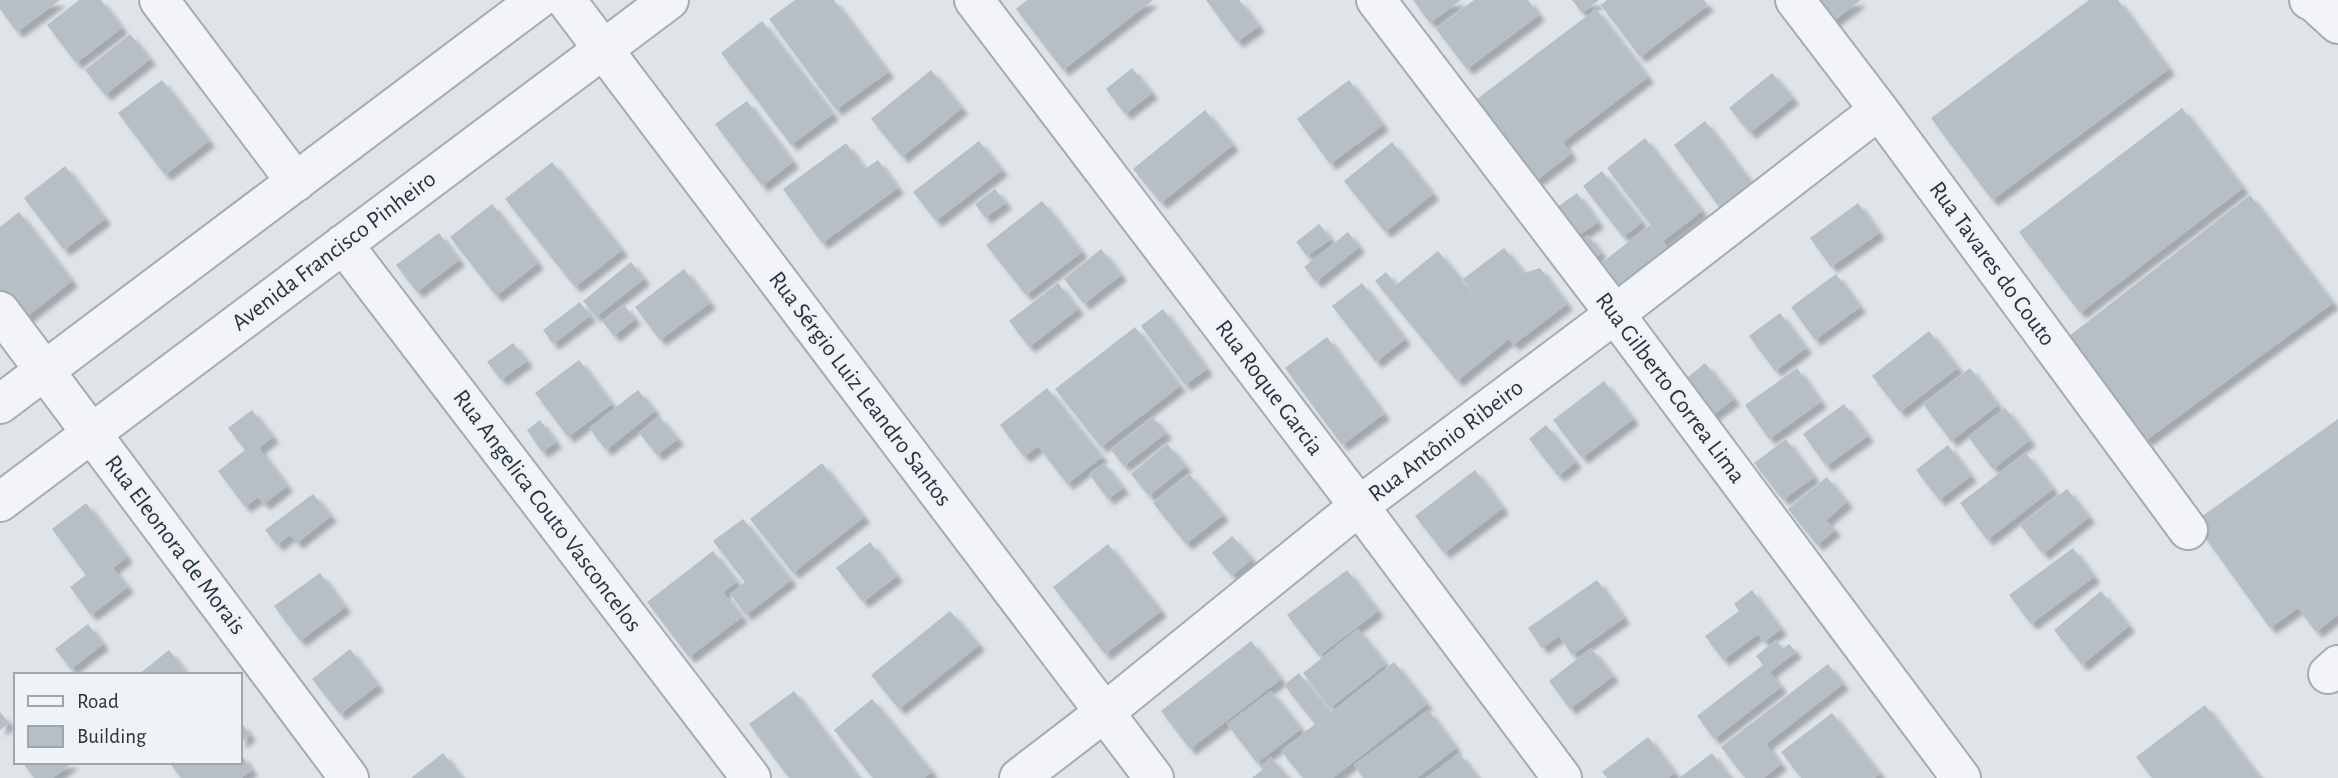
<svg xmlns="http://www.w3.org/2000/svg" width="2338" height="778" font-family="'Alegreya Sans',sans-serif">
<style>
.building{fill:#b6bec6;filter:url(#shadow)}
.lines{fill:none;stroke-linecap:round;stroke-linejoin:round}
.minor-casing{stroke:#a4acb3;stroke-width:42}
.minor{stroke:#f2f4f7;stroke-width:38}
.labels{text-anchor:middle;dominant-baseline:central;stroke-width:6;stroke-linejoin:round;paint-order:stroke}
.street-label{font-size:24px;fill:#273441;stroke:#eff3f6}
</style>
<defs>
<filter id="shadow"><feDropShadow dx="6" dy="6" stdDeviation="2" flood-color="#0004"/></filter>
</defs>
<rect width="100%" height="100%" fill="#dfe4e9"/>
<!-- building -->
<path class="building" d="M0 0H60L17 32 0 9Z
M79 0H101L122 28 76 63 47 25Z
M795 0H834L888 72 836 110 769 19Z
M1027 0H1153L1063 70 1016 9Z
M1206 0H1239L1259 26 1237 42Z
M1413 0H1461L1430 23Z
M1474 0H1528L1539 15 1467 69 1436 29Z
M1572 0H1599L1582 13Z
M1607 0H1704L1708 5 1640 57 1601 5Z
M1816 0H1861L1832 22Z
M2089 0H2118L2169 69 1992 200 1931 118Z
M1596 9 1648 77 1563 142 1571 154 1534 182 1473 102Z
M762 21 833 114 791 145 721 53Z
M130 34 150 59 105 95 85 70Z
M1132 68 1152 93 1125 114 1106 89Z
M931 70 962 108 902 157 871 119Z
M1772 73 1793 98 1750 133 1729 108Z
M162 80 209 141 165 175 118 113Z
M1349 80 1383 125 1330 164 1297 119Z
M747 101 793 162 762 186 715 124Z
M2182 108 2243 188 2080 313 2019 232Z
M1205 110 1233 145 1161 203 1133 169Z
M1705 121 1752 184 1720 208 1674 145Z
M1645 138 1702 211 1663 241 1670 251 1619 291 1599 265 1650 225 1656 232 1607 168Z
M979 141 1002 170 936 221 913 192Z
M1392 142 1433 194 1385 232 1344 181Z
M846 143 865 169 878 160 898 188 822 243 783 189Z
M552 162 622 250 575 287 505 199Z
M65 166 105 219 64 250 24 198Z
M1602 171 1642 222 1623 237 1583 186Z
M995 189 1006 203 985 218 975 204Z
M1577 193 1598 222 1574 239 1553 210Z
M2250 195 2333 303 2145 441 2068 337Z
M1042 201 1082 252 1026 295 986 245Z
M1858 203 1879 233 1831 267 1810 238Z
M492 204 538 263 496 296 450 237Z
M19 212 72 281 20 322 0 296V227Z
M1319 224 1331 239 1307 256 1296 242Z
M1348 232 1359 247 1316 282 1304 267Z
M439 233 459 260 417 292 396 265Z
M1588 235 1601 253 1589 263 1575 244Z
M1504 248 1524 273 1540 268 1567 304 1513 345 1509 339 1457 381 1375 281 1386 272 1396 285 1438 251 1481 304 1463 279Z
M1101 249 1121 275 1084 304 1064 279Z
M631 262 644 279 596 317 583 301Z
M684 269 710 303 660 340 635 307Z
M1836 274 1860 307 1815 340 1791 307Z
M1058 283 1078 309 1029 347 1009 321Z
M1362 283 1405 339 1376 362 1332 306Z
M580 302 590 316 553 344 543 330Z
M624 305 635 319 614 336 602 321Z
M1163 309 1207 369 1185 385 1141 326Z
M1780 313 1806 348 1775 371 1749 336Z
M1135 327 1180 386 1101 447 1055 389Z
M1929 331 1958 368 1900 412 1872 376Z
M1327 337 1384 414 1342 445 1285 368Z
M513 343 527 361 501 380 487 362Z
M579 360 612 404 568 437 535 393Z
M1705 363 1734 399 1709 418 1681 383Z
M1797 368 1821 402 1769 439 1745 405Z
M1970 368 1998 405 1951 441 1923 404Z
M1604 381 1633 419 1582 458 1553 420Z
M1047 388 1102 457 1067 484 1038 446 1024 457 1000 425Z
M638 390 655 411 606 450 589 428Z
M1844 404 1868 436 1826 466 1803 434Z
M2005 408 2030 440 1993 469 1968 437Z
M252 410 273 437 259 448 287 486 264 504 258 497 245 507 218 471 245 450 228 428Z
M659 416 678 439 657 455 639 433Z
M1153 417 1166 433 1124 466 1111 450Z
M2338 419V615L2316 632 2298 608 2270 628 2194 522Z
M540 420 556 442 542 452 527 430Z
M1546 425 1576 462 1558 476 1529 439Z
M1786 439 1814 477 1783 500 1754 463Z
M1167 444 1186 466 1149 496 1131 474Z
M1948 445 1971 476 1939 500 1916 470Z
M2026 453 2053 489 1987 540 1960 503Z
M822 463 864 517 793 573 750 519Z
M1104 463 1123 488 1108 499 1089 474Z
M1475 470 1503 508 1444 553 1415 516Z
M1189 474 1223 515 1186 544 1153 503Z
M1827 477 1847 502 1826 520 1835 530 1817 545 1788 509Z
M2067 489 2089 517 2043 554 2020 525Z
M313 494 331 516 297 543 290 535 277 545 265 530Z
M86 503 127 557 113 568 128 587 91 615 70 587 86 575 52 529Z
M743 519 791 580 746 615 730 594 745 582 713 541Z
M1232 536 1252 559 1232 576 1212 553Z
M870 542 897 576 863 602 836 568Z
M1108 544 1161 611 1105 654 1053 587Z
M2073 548 2094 577 2031 624 2009 595Z
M713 551 737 582 723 592 742 617 689 657 647 602Z
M1347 570 1378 611 1319 656 1287 615Z
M320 573 345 607 300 641 274 606Z
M1597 580 1624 618 1572 655 1559 636 1542 648 1528 628Z
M1752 590 1781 629 1764 642 1758 634 1723 660 1705 636 1739 611 1734 604Z
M2101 591 2129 626 2082 665 2054 630Z
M950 611 979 645 899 709 871 675Z
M88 624 103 644 71 669 55 649Z
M1358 629 1386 664 1330 708 1303 673Z
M1776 640 1783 649 1789 644 1796 652 1770 672 1781 687 1714 739 1697 716 1763 665 1756 656Z
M1251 641 1281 679 1190 749 1161 711Z
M1591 648 1613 676 1570 709 1549 681Z
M350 649 378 685 340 714 312 679Z
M169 650 188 675H138Z
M1394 662 1427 704 1333 778H1303L1281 751 1315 724 1284 685 1299 673 1330 713Z
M1828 664 1843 684 1766 744 1781 764 1764 778H1745L1721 747Z
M794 691 859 778H789L749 724Z
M1271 691 1301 729 1257 763 1227 724Z
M872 699 932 772 924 778H873L834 730Z
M2205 705 2260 778H2152L2136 757Z
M1428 710 1456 748 1417 778H1363L1354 765Z
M0 712 9 723 0 730Z
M1832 713 1880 774 1875 778H1801L1781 752Z
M240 721 250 735 240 743Z
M1648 737 1675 773 1668 778H1607L1602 772Z
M240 753 252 770 241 778H181L169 762H240Z
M443 753 462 778H411Z
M1459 753 1478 778H1426Z
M1712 753 1730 778H1679Z
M1271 757 1288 778H1252L1263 769 1260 766Z
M22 762H73L53 778H34Z"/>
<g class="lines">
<!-- minor casing -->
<g class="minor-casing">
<path id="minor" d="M159 0 296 182
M566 0 1154 778
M974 0 1359 506 1562 778
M1376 0 1615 314 1961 778
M1795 0 1879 110 2188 530
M2309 0 2314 2 2338 24
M343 244 751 778
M0 311 349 778
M0 404 537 0
M0 502 669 0
M2328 674 2338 665
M1019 778 1105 712 1359 506 1615 314 1879 110"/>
</g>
<!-- minor -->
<use href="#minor" class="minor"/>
</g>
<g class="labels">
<!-- street labels -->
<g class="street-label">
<text transform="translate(334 251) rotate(-37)">Avenida Francisco Pinheiro</text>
<text transform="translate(1992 264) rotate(54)">Rua Tavares do Couto</text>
<text transform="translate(1269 388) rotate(53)">Rua Roque Garcia</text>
<text transform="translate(1670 388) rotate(53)">Rua Gilberto Correa Lima</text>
<text transform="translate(860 389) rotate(53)">Rua Sérgio Luiz Leandro Santos</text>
<text transform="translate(1446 441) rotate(-37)">Rua Antônio Ribeiro</text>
<text transform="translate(547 511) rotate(53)">Rua Angelica Couto Vasconcelos</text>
<text transform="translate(175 545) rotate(53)">Rua Eleonora de Morais</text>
</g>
</g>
<!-- legend -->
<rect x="14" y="673" width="228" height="91" fill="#eff3f6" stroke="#9fa7ae" stroke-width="2"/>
<rect x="28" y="696" width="35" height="10" fill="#f2f4f7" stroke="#9fa7ae" stroke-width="2"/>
<text x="77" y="708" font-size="21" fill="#273441">Road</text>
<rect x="28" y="726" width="35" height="21" fill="#b6bec6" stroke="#9fa7ae" stroke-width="2"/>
<text x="77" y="743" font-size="21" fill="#273441">Building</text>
</svg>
